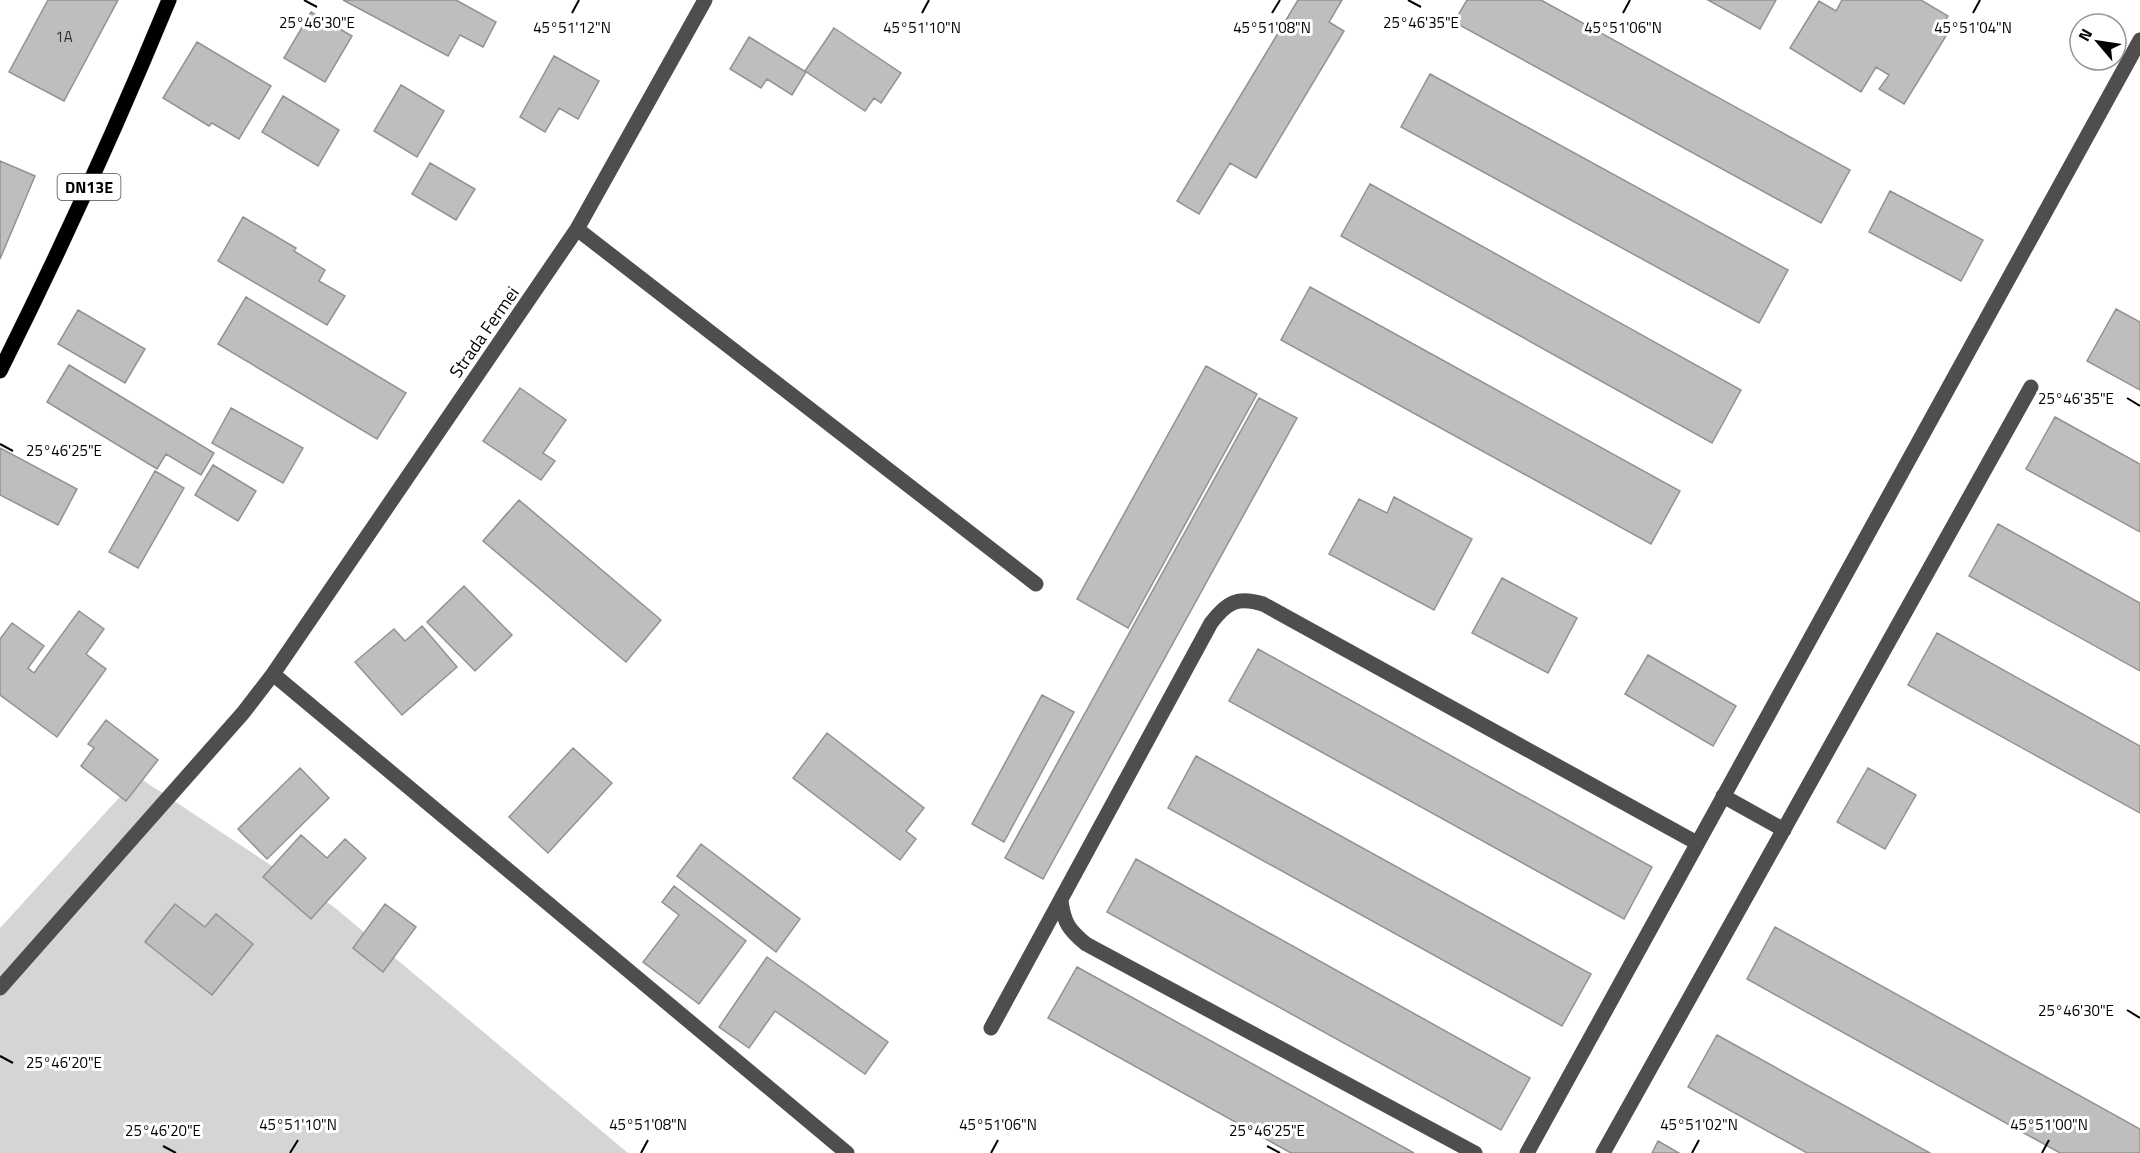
<svg xmlns="http://www.w3.org/2000/svg" width="2140" height="1153" font-family="'Titillium Web',sans-serif">
<style>
.green{fill:#d5d5d5}
.building{fill:#bebebe;stroke:#929292;stroke-width:1.5}
.lines{fill:none;stroke-linecap:round;stroke-linejoin:round}
.major-casing{stroke:#dbdbdb;stroke-width:16}
.minor{stroke:#4e4e4e;stroke-width:15}
.major{stroke:#000;stroke-width:15}
.ticks{fill:none;stroke:#000;stroke-width:2}
.labels{text-anchor:middle;dominant-baseline:central;stroke-width:6;stroke-linejoin:round;paint-order:stroke}
.number-label{font-size:15px;fill:#303030}
.shield{fill:#fff;stroke:#4c4c4c;stroke-width:1.5}
.shield-label{font-size:16px;font-weight:bold;fill:#000}
.street-label{font-size:18px;fill:#000;stroke:#fff}
.ticks-label{font-size:15px;text-anchor:middle;fill:#000;stroke:#fff;stroke-width:6;stroke-linejoin:round;paint-order:stroke}
</style>
<rect width="100%" height="100%" fill="#fff"/>
<!-- green -->
<path class="green" d="M138 777 334 907 628 1153H0V928Z"/>
<!-- building -->
<path class="building" d="M48 0H118L64 101 9 72Z
M343 0H456L496 22 483 47 460 35 448 56Z
M1298 0H1342L1329 22 1344 31 1256 178 1230 163 1199 214 1177 201Z
M1467 0H1541L1850 170 1821 223 1454 22Z
M1708 0H1776L1760 29Z
M1842 0H1921L1948 16 1939 31 1946 36 1904 104 1879 89 1889 75 1876 67 1861 92 1790 48 1819 1 1836 11Z
M311 12 352 36 325 82 284 58Z
M834 28 901 73 881 103 874 98 865 111 805 71Z
M749 37 806 72 792 95 767 79 761 88 730 69Z
M197 42 271 86 239 139 212 123 209 126 163 98Z
M554 56 599 81 578 119 559 108 545 132 520 117Z
M1430 74 1788 270 1759 323 1401 127Z
M401 85 444 111 417 157 374 131Z
M283 96 339 130 318 166 262 132Z
M0 161 35 176 0 259Z
M430 163 475 189 456 220 412 194Z
M1370 184 1741 390 1712 443 1341 236Z
M1890 191 1983 240 1961 281 1869 232Z
M243 217 296 248 294 251 325 270 319 281 345 296 327 325 218 261Z
M1310 287 1680 491 1651 544 1281 340Z
M246 297 406 393 377 439 218 344Z
M2116 309 2140 322V390L2087 361Z
M78 310 145 349 125 383 58 344Z
M69 365 214 453 201 475 166 454 157 469 47 402Z
M1206 366 1257 394 1128 628 1077 599Z
M520 388 566 420 543 453 555 461 541 480 483 441Z
M1259 398 1297 418 1043 879 1005 858Z
M231 408 303 448 283 483 212 443Z
M2055 417 2140 464V532L2026 469Z
M0 448 77 489 58 525 0 495Z
M213 465 256 491 238 521 195 495Z
M155 471 184 488 138 568 109 552Z
M1394 497 1472 539 1434 610 1329 554 1359 499 1387 513Z
M519 500 661 620 626 662 483 541Z
M1998 524 2140 603V671L1969 576Z
M1502 578 1577 618 1548 673 1472 633Z
M464 586 512 635 475 671 427 622Z
M79 611 104 629 86 654 106 669 57 737 0 695V639L12 623 44 646 28 668 34 673Z
M422 626 457 667 402 715 355 662 394 629 405 641Z
M1937 633 2140 746V813L1908 685Z
M1258 649 1652 867 1624 919 1229 701Z
M1648 655 1736 706 1713 746 1625 694Z
M1042 695 1074 712 1004 842 972 824Z
M106 720 158 760 126 801 81 766 94 748 88 744Z
M827 733 924 808 906 831 916 839 900 860 793 778Z
M573 748 612 783 548 853 509 817Z
M1196 756 1591 974 1562 1026 1168 808Z
M300 768 329 798 267 859 238 829Z
M1868 768 1916 795 1885 849 1837 822Z
M301 835 327 858 345 839 366 858 311 919 263 877Z
M701 844 800 919 776 952 677 876Z
M1136 859 1530 1078 1501 1130 1107 912Z
M674 886 746 941 699 1004 643 962 679 915 662 902Z
M175 904 205 927 216 914 253 944 212 995 145 942Z
M385 904 416 927 383 972 353 948Z
M1775 927 2140 1129V1153H2060L1747 979Z
M767 957 888 1042 865 1074 775 1011 749 1048 719 1027Z
M1077 967 1414 1153H1291L1048 1018Z
M1717 1035 1930 1153H1807L1688 1087Z
M1658 1141 1679 1153H1652Z"/>
<g class="lines">
<!-- major casing -->
<g class="major-casing">
<path id="major" d="M0 371C61 249 117 126 169 0"/>
</g>
<!-- minor -->
<path class="minor" d="M577 229 1036 584
M273 674 847 1153
M1723 796 1784 830
M1061 901C1064 923 1069 930 1086 944L1475 1153
M0 988 243 713 273 674 577 229 705 0
M991 1028 1211 623C1227 602 1238 596 1263 604L1697 843
M1527 1153 2140 40
M1603 1153 2031 387"/>
<!-- major -->
<use href="#major" class="major"/>
</g>
<!-- ticks -->
<path class="ticks" d="M304 0 317 7M1408 0 1421 7M572 13 579 0M922 13 929 0M1272 13 1280 0M1623 13 1630 0M1973 13 1980 0M2127 398 2140 406M0 444 13 451M2127 1010 2140 1018M0 1056 13 1063M163 1146 176 1153M1267 1146 1280 1153M290 1153 298 1140M641 1153 648 1140M991 1153 998 1140M1692 1153 1699 1140M2042 1153 2049 1140"/>
<g class="labels">
<!-- number labels -->
<g class="number-label">
<text x="64" y="36">1A</text>
</g>
<!-- shield labels -->
<rect class="shield" x="57.5" y="174" width="63" height="26" rx="4.5"/>
<g class="shield-label">
<text x="89" y="187">DN13E</text>
</g>
<!-- street labels -->
<g class="street-label">
<text transform="translate(484 332) rotate(-55)">Strada Fermei</text>
</g>
</g>
<g class="ticks-label">
<text x="317" y="28">25°46'30"E</text>
<text x="1421" y="28">25°46'35"E</text>
<text x="572" y="33">45°51'12"N</text>
<text x="922" y="33">45°51'10"N</text>
<text x="1272" y="33">45°51'08"N</text>
<text x="1623" y="33">45°51'06"N</text>
<text x="1973" y="33">45°51'04"N</text>
<text x="2076" y="404">25°46'35"E</text>
<text x="64" y="456">25°46'25"E</text>
<text x="2076" y="1016">25°46'30"E</text>
<text x="64" y="1068">25°46'20"E</text>
<text x="298" y="1130">45°51'10"N</text>
<text x="648" y="1130">45°51'08"N</text>
<text x="998" y="1130">45°51'06"N</text>
<text x="1699" y="1130">45°51'02"N</text>
<text x="2049" y="1130">45°51'00"N</text>
<text x="163" y="1136">25°46'20"E</text>
<text x="1267" y="1136">25°46'25"E</text>
</g>
<!-- north arrow -->
<g transform="translate(2098 42) rotate(299)"><circle r="28" fill="#ffffff" stroke="#999999" stroke-width="1.5"/>
<path d="M0-4.5L10 22L0 15L-10 22Z" fill="#000000"/>
<text y="-9" font-size="16" font-weight="bold" text-anchor="middle" fill="#000000">N</text>
</g>
</svg>
